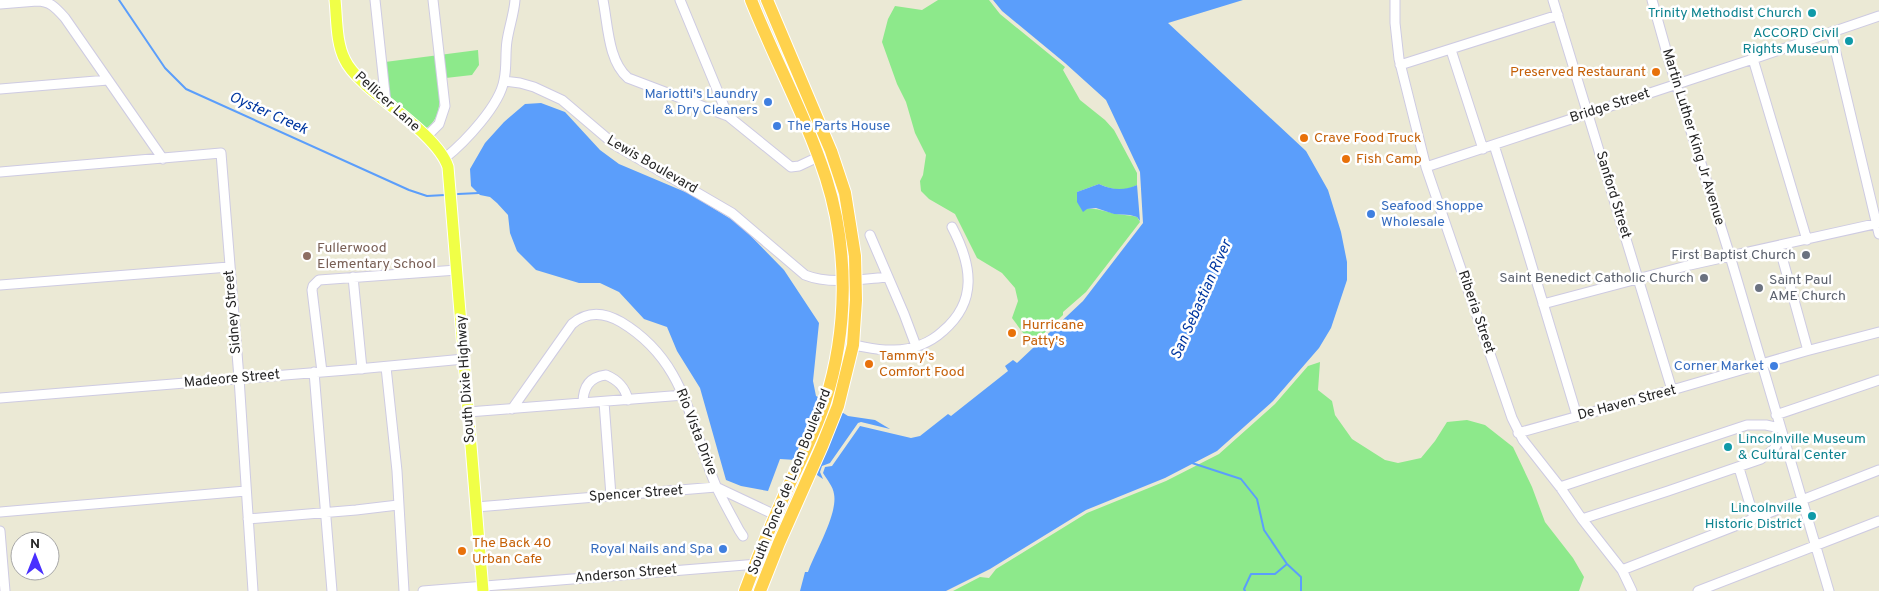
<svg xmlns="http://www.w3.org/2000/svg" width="1879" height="591" font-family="Overpass,sans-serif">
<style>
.green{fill:#8de98b}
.water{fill:#5b9efb}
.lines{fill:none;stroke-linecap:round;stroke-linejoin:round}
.stream{stroke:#5b9efb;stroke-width:2}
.minor-casing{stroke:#cecbe2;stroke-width:11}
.major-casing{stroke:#fff;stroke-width:13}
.highway-casing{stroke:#fff;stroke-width:14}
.minor{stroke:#fff;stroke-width:9}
.major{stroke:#f0ff47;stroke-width:11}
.highway{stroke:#ffd24d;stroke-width:12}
.culture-dot{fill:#0f9aa8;stroke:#fff;stroke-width:2}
.food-dot{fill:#e8710a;stroke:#fff;stroke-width:2}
.shop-dot{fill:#3f7fe0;stroke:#fff;stroke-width:2}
.worship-dot{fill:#6b7280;stroke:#fff;stroke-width:2}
.education-dot{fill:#8d6e63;stroke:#fff;stroke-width:2}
.labels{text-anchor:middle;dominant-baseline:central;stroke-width:5;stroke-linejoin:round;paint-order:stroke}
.culture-label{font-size:14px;fill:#0d838f;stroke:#fff;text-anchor:end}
.food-label{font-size:14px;fill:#c56008;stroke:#fff;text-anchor:start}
.shop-label{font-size:14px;fill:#366cbe;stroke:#fff;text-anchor:end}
.street-label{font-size:14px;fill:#262626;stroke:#fff}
.education-label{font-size:14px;fill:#785e54;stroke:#fff;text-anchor:start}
.worship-label{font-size:14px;fill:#5b616d;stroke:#fff;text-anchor:end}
.water-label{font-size:15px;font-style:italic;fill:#0037a1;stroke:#fff}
</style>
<rect width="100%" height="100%" fill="#ebe9d5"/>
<!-- green -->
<path class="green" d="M938 0H989L1000 14 1065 67 1063 70 1080 100 1105 120 1114 130 1137 173V185C1124 192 1112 190 1099 184L1077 192 1087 209C1098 208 1106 212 1116 214 1123 215 1130 215 1137 217L1140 222 1086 292 1063 312V315L1032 345 1012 318 1018 301 1015 288 1002 273 977 258 955 214 929 199 921 191 920 181 923 175 926 155 915 133 906 102 897 84 882 42 888 19 895 6 922 10Z
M478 50 479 65 472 75 437 79C440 97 443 118 425 129L388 99 385 62Z
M1320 362 1318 390 1332 401 1335 415 1352 439 1385 460 1398 463 1421 458 1435 441 1447 422 1467 420 1485 425 1513 447 1532 487 1545 522 1573 558 1584 577 1579 591H953L980 577 989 578 996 569 1087 513 1166 481 1219 454 1275 404 1308 366Z"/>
<!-- water -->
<path class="water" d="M993 0H1243L1168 23 1306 151 1328 190 1341 232 1347 262V280L1331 328 1319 348 1273 401 1217 451 1165 478 1086 510 990 569 946 591H800L805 572H808C815 552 838 514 834 494 833 486 827 480 823 473L825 467 832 466 860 426 911 438 920 436 948 414 951 416 1008 371 1005 366 1013 360 1017 363 1083 301 1143 223 1140 172 1106 100 1065 63 1002 11Z
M541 103 565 112 600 150 619 164 690 194 739 224 784 270 819 323 813 381 816 396 822 399 796 460 780 459 768 491 741 486 726 480 700 388 677 351 667 327 644 319 619 292 600 283H579L536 270 517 251 510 233 508 215 497 203 490 197 480 195 471 186 470 169 485 143 504 122 525 104Z
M1099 184C1112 190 1124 191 1137 185L1140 221 1137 217 1130 215 1114 214 1096 208 1087 209 1083 212 1077 202V192Z
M840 411 848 416 875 420 890 429 861 422 858 423 830 463 822 466 820 472 823 479 814 473Z"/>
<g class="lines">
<!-- stream -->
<path class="stream" d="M119 0 165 68 186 89 409 190 427 196 445 195
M458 194 479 193
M1192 463 1241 479 1257 499 1264 530 1287 564 1275 574H1251L1244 589 1245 591
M1287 564 1301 577V591"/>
<!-- minor casing -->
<g class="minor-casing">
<path id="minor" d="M375 0 386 103
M603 0C608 25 608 61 628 78L728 116
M680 0 728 116 791 167 799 166 831 151
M1395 0V23L1399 59 1426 167 1512 418 1523 440 1560 487 1582 519 1622 570 1632 591
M1553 0 1672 390
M1652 0 1670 64 1730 256 1829 591
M0 4 37 1C50 1 56 8 65 18L163 159
M1831 32 1879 234
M1451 50 1483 149
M1753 59 1807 240
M1400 65 1558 15
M504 81 520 83 534 87 562 100 615 145 732 213 805 275C830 285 862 279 888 277
M0 89 108 80
M426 137 439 124 445 106 433 0
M1494 145 1521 230 1577 416
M445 158C465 142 500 105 504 80 507 67 505 54 507 41 509 27 514 14 515 0
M1426 167 1753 59 1879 16
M0 172 221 153 239 378 253 591
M870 235 904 314 916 346
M1779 246 1807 347 1806 351
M353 277 362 369
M0 285 229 267
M1543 304 1690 265 1879 223
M853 345C866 347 881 351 894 350 912 350 930 343 943 331 978 301 972 265 952 227
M386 367 397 471 404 591
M314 372 332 591
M322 372 312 290 313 286 319 280 457 270
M0 398 347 370 464 359
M604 402 611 496
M583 403C583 388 589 377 606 375 618 380 625 387 628 400
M512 409 572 324C587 311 604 312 621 322 686 361 689 422 716 486 723 501 731 515 739 530L743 536
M468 412 684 395
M1776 415 1879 380
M1518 433 1679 388 1806 351 1879 332
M1739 468 1754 518
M1560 487 1747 425H1766L1780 428
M476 507 716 487 788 521
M0 512 246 491
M248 519 356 510 398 505
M1582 519 1668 491 1761 459 1774 449 1782 435
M0 531 5 591
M1622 570 1879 470
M423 591 770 563
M1698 591 1879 521"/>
</g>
<!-- major casing -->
<g class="major-casing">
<path id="major" d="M335 0C337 19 336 43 345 60 350 71 359 78 367 86 390 107 439 139 448 167L483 591"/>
</g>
<!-- highway casing -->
<g class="highway-casing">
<path id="highway" d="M745 591C757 559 770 527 784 496 798 465 814 435 825 402 848 330 849 250 826 178 806 117 775 60 751 0
M760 591 779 543 822 446 838 406 853 345 856 300 855 256 845 193 831 151 767 0"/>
</g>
<!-- minor -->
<use href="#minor" class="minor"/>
<!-- major -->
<use href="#major" class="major"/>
<!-- highway -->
<use href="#highway" class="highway"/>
</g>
<!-- markers -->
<g class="culture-dot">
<circle cx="1812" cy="13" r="5"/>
<circle cx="1849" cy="41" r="5"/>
<circle cx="1728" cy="447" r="5"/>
<circle cx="1812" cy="516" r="5"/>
</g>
<g class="food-dot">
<circle cx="1656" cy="72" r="5"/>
<circle cx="1304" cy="138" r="5"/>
<circle cx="1346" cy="159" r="5"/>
<circle cx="1012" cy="333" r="5"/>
<circle cx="869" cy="364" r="5"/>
<circle cx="462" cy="551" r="5"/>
</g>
<g class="shop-dot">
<circle cx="768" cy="102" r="5"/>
<circle cx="777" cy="126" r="5"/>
<circle cx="1371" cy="214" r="5"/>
<circle cx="1774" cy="366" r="5"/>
<circle cx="723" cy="549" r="5"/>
</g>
<g class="worship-dot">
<circle cx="1806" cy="255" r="5"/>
<circle cx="1704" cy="278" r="5"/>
<circle cx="1759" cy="288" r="5"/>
</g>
<circle class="education-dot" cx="307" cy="256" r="5"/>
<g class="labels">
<!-- culture labels -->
<g class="culture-label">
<text x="1802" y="13">Trinity Methodist Church</text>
<text x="1839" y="33">ACCORD Civil<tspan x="1839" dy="16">Rights Museum</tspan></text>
<text x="1738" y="439" text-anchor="start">Lincolnville Museum<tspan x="1738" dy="16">&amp; Cultural Center</tspan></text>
<text x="1802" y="508">Lincolnville<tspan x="1802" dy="16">Historic District</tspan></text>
</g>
<!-- food labels -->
<g class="food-label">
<text x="1646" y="72" text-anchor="end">Preserved Restaurant</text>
<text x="1314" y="138">Crave Food Truck</text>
<text x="1356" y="159">Fish Camp</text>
<text x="1022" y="325">Hurricane<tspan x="1022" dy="16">Patty's</tspan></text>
<text x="879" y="356">Tammy's<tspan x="879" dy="16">Comfort Food</tspan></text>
<text x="472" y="543">The Back 40<tspan x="472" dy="16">Urban Cafe</tspan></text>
</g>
<!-- shop labels -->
<g class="shop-label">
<text x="758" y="94">Mariotti's Laundry<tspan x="758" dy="16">&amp; Dry Cleaners</tspan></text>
<text x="787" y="126" text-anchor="start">The Parts House</text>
<text x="1381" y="206" text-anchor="start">Seafood Shoppe<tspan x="1381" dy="16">Wholesale</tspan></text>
<text x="1764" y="366">Corner Market</text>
<text x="713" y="549">Royal Nails and Spa</text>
</g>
<!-- street labels -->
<g class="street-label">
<text transform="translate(387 102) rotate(42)">Pellicer Lane</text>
<text transform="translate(1610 106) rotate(-18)">Bridge Street</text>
<text transform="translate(1693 137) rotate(73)">Martin Luther King Jr Avenue</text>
<text transform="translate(652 165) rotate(30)">Lewis Boulevard</text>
<text transform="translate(1613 195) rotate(73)">Sanford Street</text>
<text transform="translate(233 312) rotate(-95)">Sidney Street</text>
<text transform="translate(1476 312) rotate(71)">Riberia Street</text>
<text transform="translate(232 379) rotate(-5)">Madeore Street</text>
<text transform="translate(466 379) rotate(-94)">South Dixie Highway</text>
<text transform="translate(1627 403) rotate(-15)">De Haven Street</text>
<text transform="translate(696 432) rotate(69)">Rio Vista Drive</text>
<text transform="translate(790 482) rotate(-68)">South Ponce de Leon Boulevard</text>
<text transform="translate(636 494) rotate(-4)">Spencer Street</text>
<text transform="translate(626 574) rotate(-5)">Anderson Street</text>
</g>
<!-- education labels -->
<g class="education-label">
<text x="317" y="248">Fullerwood<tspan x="317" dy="16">Elementary School</tspan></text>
</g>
<!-- worship labels -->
<g class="worship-label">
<text x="1796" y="255">First Baptist Church</text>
<text x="1694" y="278">Saint Benedict Catholic Church</text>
<text x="1769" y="280" text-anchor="start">Saint Paul<tspan x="1769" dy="16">AME Church</tspan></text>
</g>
<!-- water labels -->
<g class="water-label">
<text transform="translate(268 114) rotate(24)">Oyster Creek</text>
<text transform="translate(1202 300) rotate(-66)">San Sebastian River</text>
</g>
</g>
<!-- north arrow -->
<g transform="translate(35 556)"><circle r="24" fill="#ffffff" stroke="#a8a8a8"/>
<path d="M0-4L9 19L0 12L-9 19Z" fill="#492fff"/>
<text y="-8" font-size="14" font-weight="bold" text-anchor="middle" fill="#262626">N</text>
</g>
</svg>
